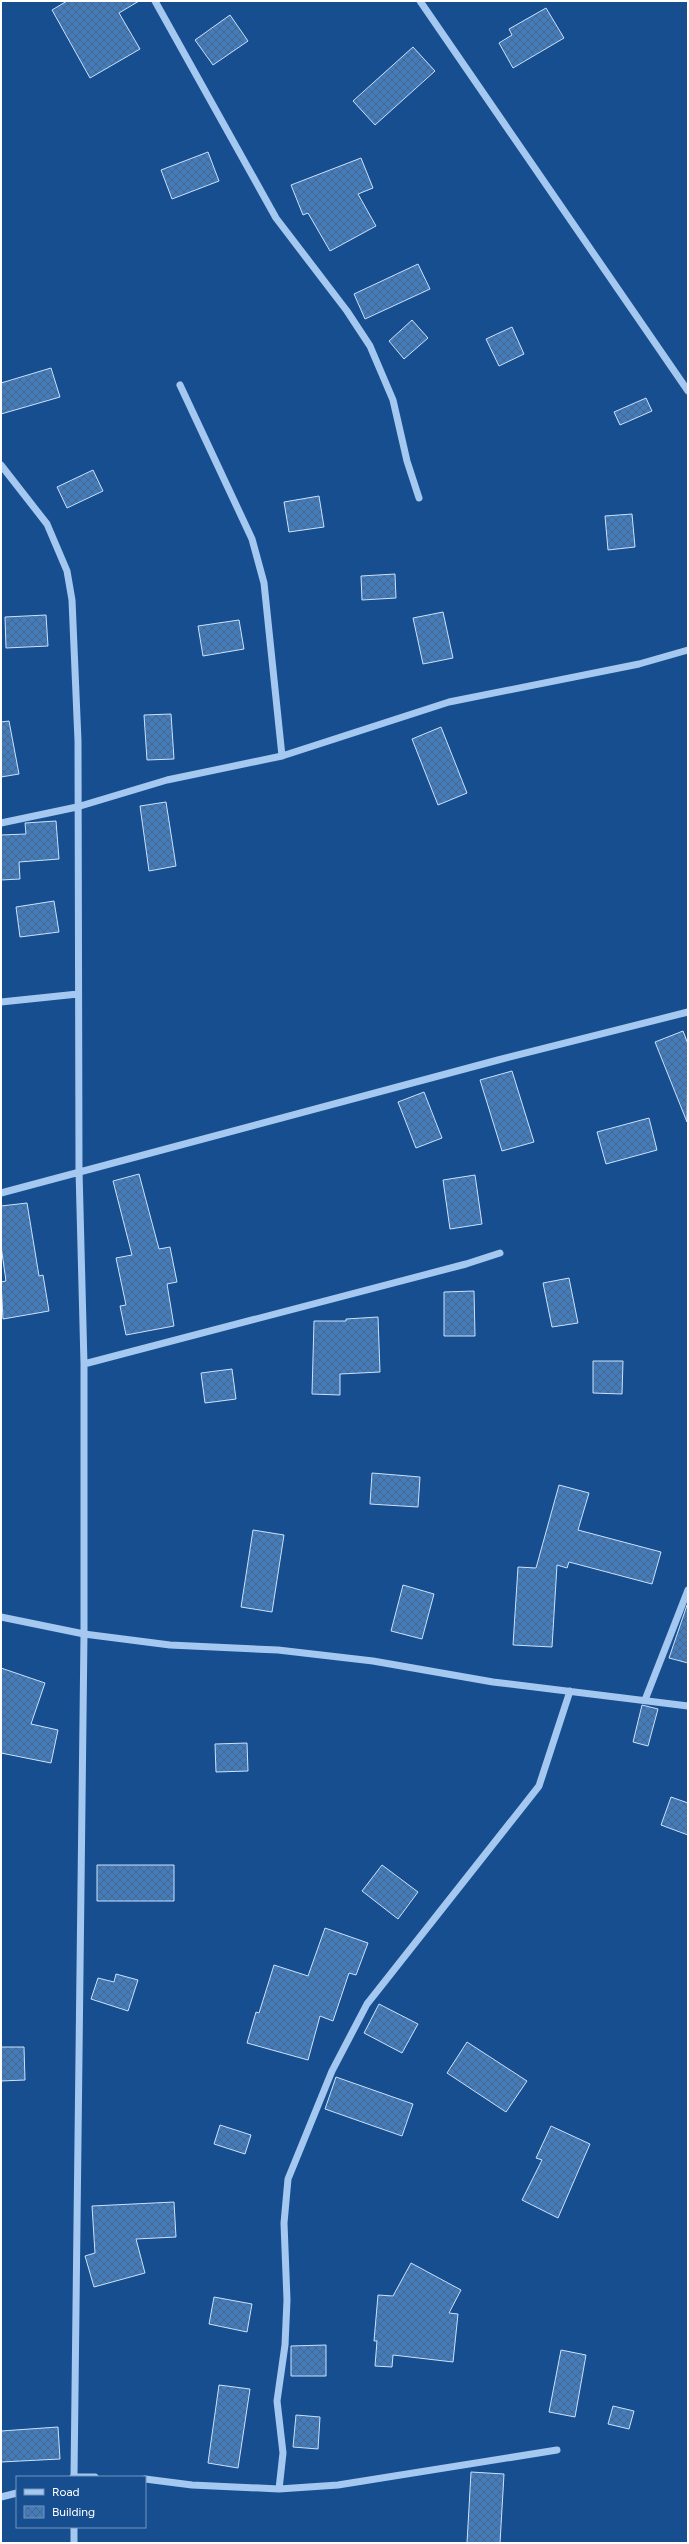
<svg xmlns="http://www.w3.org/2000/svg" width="689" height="2544" font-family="Figtree,sans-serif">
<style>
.building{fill:url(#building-cross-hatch);stroke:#cbe2fb}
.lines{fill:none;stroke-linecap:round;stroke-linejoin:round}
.minor{stroke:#a4c8f0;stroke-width:7}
</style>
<defs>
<pattern id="building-cross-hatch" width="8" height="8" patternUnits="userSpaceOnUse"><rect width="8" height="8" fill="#447bba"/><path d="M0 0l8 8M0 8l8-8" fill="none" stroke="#486688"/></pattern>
</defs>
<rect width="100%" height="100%" fill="#174e90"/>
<!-- building -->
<path class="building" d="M67 1H139L119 13 140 49 90 78 52 10Z
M546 8 564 38 513 68 499 43 512 35 509 29Z
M230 15 248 41 213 65 195 40Z
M413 47 435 71 375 125 353 101Z
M208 152 219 181 172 199 161 170Z
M361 158 373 188 358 194 376 226 330 251 308 213 303 215 291 185Z
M418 264 430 289 365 319 354 294Z
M412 320 428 338 404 359 389 341Z
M512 327 524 354 499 366 486 339Z
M51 368 60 397 1 414V383Z
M646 398 652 411 620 425 614 412Z
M93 470 103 491 67 508 57 487Z
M319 496 324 527 289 532 284 502Z
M632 514 635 547 608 550 605 516Z
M395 574 396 598 362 600 361 576Z
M443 612 453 658 423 664 413 618Z
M46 615 48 646 6 648 5 617Z
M239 620 244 649 203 656 198 626Z
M171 714 174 759 147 760 144 715Z
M9 721 19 774 1 777V722Z
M441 727 467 793 438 805 412 739Z
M166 802 176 866 149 871 140 806Z
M56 821 59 859 19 862 20 879 1 880V835L26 834 25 823Z
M54 901 59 932 20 937 16 907Z
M683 1031 688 1044 687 1122 655 1042Z
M512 1071 534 1142 502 1151 480 1080Z
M424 1092 442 1138 416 1148 398 1102Z
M649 1118 657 1150 606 1164 597 1132Z
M139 1174 159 1249 170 1247 177 1282 167 1284 174 1326 126 1335 120 1306 126 1305 116 1258 132 1255 113 1181Z
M475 1175 482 1224 450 1229 443 1180Z
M27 1203 39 1276 43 1275 49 1311 3 1319 1 1282 6 1281 1 1246V1206Z
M569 1278 578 1323 552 1327 543 1283Z
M474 1291 475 1336H444V1292Z
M378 1317 380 1372 340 1374V1395L312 1394 314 1321H346V1319Z
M593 1361H623L622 1394 593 1393Z
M232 1369 236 1399 205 1403 201 1373Z
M372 1473 420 1477 418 1507 370 1504Z
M559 1485 589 1493 578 1530 661 1552 652 1584 569 1562 567 1568 557 1565 552 1647 513 1645 518 1567 536 1568Z
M253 1530 284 1535 272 1612 241 1607Z
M403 1585 434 1594 422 1639 391 1631Z
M687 1605H688V1663L669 1658Z
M1 1668 45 1683 31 1724 58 1730 51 1763 1 1753Z
M642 1705 658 1709 648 1746 633 1742Z
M247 1743 248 1771 216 1772 215 1744Z
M671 1797 688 1803V1835L661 1825Z
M97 1865H174V1901H97Z
M382 1865 418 1892 398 1919 362 1891Z
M325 1928 368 1943 356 1975 349 1973 333 2021 320 2016 308 2060 247 2043 256 2012 259 2013 274 1965 308 1976Z
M116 1974 138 1980 128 2011 91 1999 98 1978 114 1982Z
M379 2004 418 2024 402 2053 364 2033Z
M467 2042 527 2081 506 2112 447 2073Z
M1 2047H24L25 2080 1 2081Z
M336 2077 413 2104 402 2136 325 2109Z
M220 2125 251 2135 245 2154 214 2144Z
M551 2126 590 2144 558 2218 522 2200 542 2160 536 2158Z
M174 2202 176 2237 136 2239 145 2273 94 2287 85 2256 95 2253 92 2206Z
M411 2263 461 2290 449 2313 458 2314 453 2362 393 2355 392 2367 375 2366 377 2341H374L378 2295 393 2296Z
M214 2297 252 2304 247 2332 209 2324Z
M326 2345V2376H291V2346Z
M561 2350 586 2355 575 2417 549 2412Z
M219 2385 250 2389 238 2468 208 2463Z
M613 2406 634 2411 629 2429 608 2424Z
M296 2415 320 2417 318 2449 293 2447Z
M58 2427 60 2459 1 2462V2431Z
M471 2472 504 2474 500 2543H467Z"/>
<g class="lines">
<!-- minor -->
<path class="minor" d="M155 1 276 218 347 311 370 346 393 400 407 461 419 498
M420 1 688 391
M180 385 252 539 264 583 282 756
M1 465 47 524 67 571 72 600 78 741 79 1170 84 1364V1634L74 2477
M1 823 77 807 167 780 282 756 449 702 639 664 688 650
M1 1002 78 994
M1 1193 498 1060 688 1012
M84 1364 466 1264 500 1253
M1 1617 84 1634 170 1645 278 1650 373 1661 493 1682 688 1706
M645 1700 688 1590
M73 2477H95
M145 2479 192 2485 279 2489 338 2485 557 2450
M279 2489 283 2453 277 2401 285 2345 287 2300 284 2223 288 2179 332 2071 367 2004 539 1786 570 1691
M1 2497 17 2493
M74 2543V2527"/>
</g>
<!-- border -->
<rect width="689" height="2544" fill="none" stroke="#ffffff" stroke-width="4"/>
<!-- legend -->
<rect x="16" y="2476" width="130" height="52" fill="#174e90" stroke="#7495bc"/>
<rect x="24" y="2489" width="20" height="6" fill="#a4c8f0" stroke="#7495bc"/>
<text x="52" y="2496" font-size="12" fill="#ffffff">Road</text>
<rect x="24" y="2506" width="20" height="12" fill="url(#building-cross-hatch)" stroke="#7495bc"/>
<text x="52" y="2516" font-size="12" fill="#ffffff">Building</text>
</svg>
